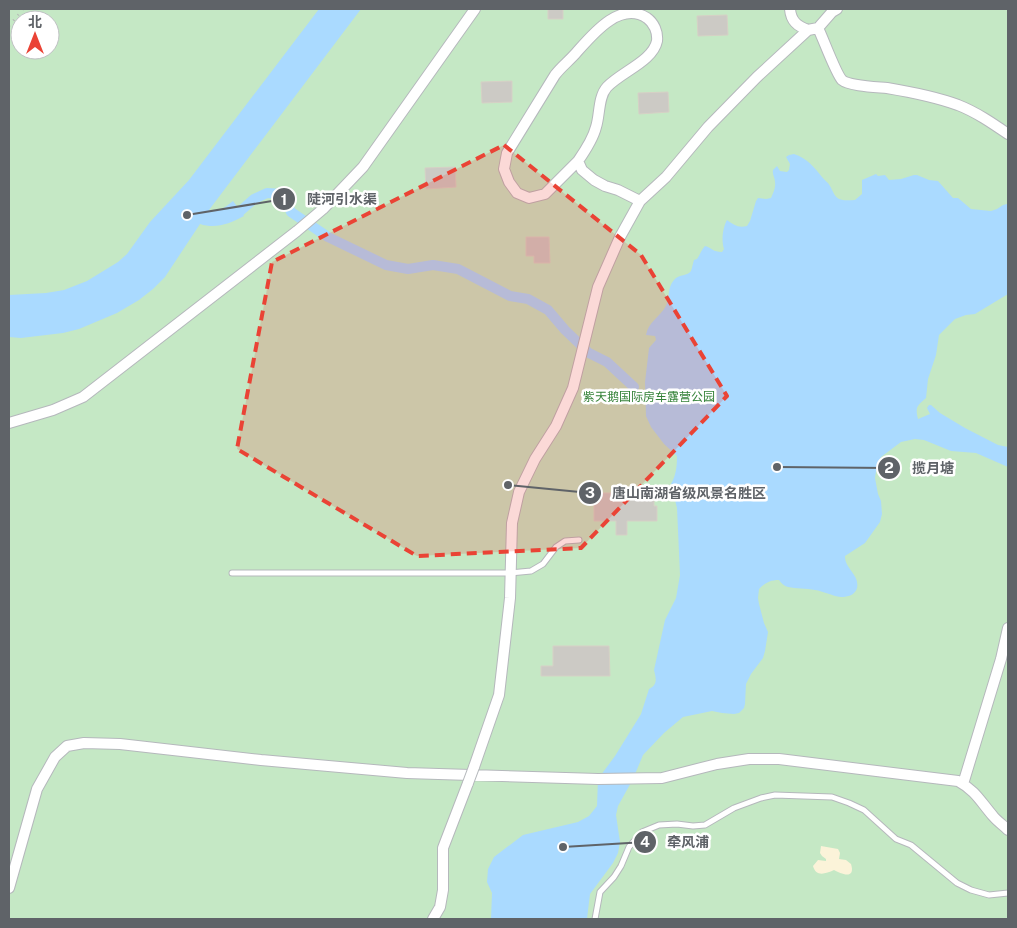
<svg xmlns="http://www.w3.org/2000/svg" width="1017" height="928" font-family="'Public Sans','Noto Sans SC',sans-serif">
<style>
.green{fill:#c5e8c5;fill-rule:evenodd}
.sand{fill:#fbf3d9}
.water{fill:#aadaff}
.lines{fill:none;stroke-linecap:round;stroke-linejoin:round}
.canal{stroke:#aadaff;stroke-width:10}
.building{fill:#cccac5;stroke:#d6d1c6}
.service-casing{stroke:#b5b8bc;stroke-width:7}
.minor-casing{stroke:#b5b8bc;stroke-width:12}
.service{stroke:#fff;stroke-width:5}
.minor{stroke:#fff;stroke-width:10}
.rail{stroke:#b6b7b8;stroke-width:2.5;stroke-dasharray:1 6;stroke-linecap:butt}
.minor-bridge-casing{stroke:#b5b8bc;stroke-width:12;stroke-linecap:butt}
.minor-bridge{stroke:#fff;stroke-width:10}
.marked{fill:#ea4335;fill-opacity:0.2;stroke:#ea4335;stroke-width:4;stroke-dasharray:10 6;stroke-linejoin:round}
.labels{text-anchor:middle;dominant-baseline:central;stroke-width:5;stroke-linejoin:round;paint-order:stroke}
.park-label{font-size:12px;fill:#348238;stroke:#fff}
.leader{fill:none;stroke:#5f6368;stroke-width:2}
.callout-dot{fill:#5f6368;stroke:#fff;stroke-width:2}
.mark-label{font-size:15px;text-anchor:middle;font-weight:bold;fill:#fff}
.callout-label{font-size:14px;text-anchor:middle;font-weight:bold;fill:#5f6368;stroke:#fff;stroke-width:5;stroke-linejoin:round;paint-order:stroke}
</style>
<rect width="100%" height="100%" fill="#f1efe8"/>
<!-- green -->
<path class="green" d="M9 9H1008V919H9ZM20 20H50V50H20Z"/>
<!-- sand -->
<path class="sand" d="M821 846 838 849 840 853 839 859 846 860 851 864C856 880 841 874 834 870 825 874 816 877 813 866L818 860 826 861V859L822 856 820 853Z"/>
<!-- water -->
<path class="water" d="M319 9H361L209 210C219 212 226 207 233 201L244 216C229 224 216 229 200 224L165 277 153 289 139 300 117 313 79 329 63 333 21 338 9 337V295L46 293 64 290 87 281 118 262 127 254 150 222 189 180Z
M794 154C807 158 814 167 822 177 824 180 828 182 830 186 833 191 834 196 839 199 844 201 850 200 855 200L862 194V180L876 174 878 176 885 175 889 180 901 179 914 175H917L929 180 938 181 953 198H958L971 209 991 211 997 209 1003 205 1007 204 1008 205V294L975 314 966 315 955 319 939 335 936 355 928 379 926 398C917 406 915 407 918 419L930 414 927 408 929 405H931L940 413 965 428 998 445 1008 447V467L976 453 951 451 924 440 915 439 901 442 881 457 877 465 875 478 878 494 881 501 882 514 880 522 865 543 845 556C844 568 860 575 857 588 855 595 848 597 841 597 832 596 823 591 815 590 806 588 796 589 788 587 784 586 781 583 779 580 770 580 765 583 759 589L758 598 759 604 764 623 768 632 765 651 763 658 751 674 746 684 745 704 744 708 739 713 734 714 722 713 712 711 683 717 664 733 643 755 633 779 618 806 616 815 620 842 618 853 613 863 590 894 587 919H491L492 893 487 882 488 869 494 857 523 835 578 822 589 816 597 806 598 779 615 756 641 714 649 689C658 685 656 678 654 670L665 620 676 598 680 575 677 508 671 484C676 475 677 467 677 456L664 444 651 427 646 416 645 382 649 348 656 340 655 336 646 335C648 322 660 317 666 306 670 297 667 288 674 280 679 274 688 276 691 271 692 268 693 263 694 260L697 259C700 255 701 250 705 246 712 248 713 252 722 252L724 249C721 240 723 227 727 220 734 225 738 228 747 226L750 221 756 201 758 198 766 199 771 198C773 193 776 188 775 182 775 177 772 175 773 170L777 166 780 171 787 172 789 170 790 164 786 157 789 155Z"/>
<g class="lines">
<!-- canal -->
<path class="canal" d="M230 216 238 213 254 199 267 193 283 194 291 212 328 237 386 265 408 269 433 265 458 269 510 296 528 299 548 310 565 330 589 353 607 362 634 387"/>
</g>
<!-- building -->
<path class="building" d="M548 9H563V19H548Z
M727 15 728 35 698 36 697 16Z
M512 81V102L482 103 481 82Z
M668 92 669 112 639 114 638 93Z
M455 167 456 187 426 189 425 168Z
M526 237H549L550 263H534V256H526Z
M594 493H654V506H657V521H627V535H616V521H594Z
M553 646H609L610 676H541V666H553Z"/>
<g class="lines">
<!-- service casing -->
<g class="service-casing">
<path id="service" d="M232 573H510L531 571 543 564 556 547 565 541 579 540
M595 919 600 892 614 877 621 866 629 847 642 832 659 825 677 824 693 826 705 825 734 808 761 798 775 795 832 797 849 803 864 810 896 839 911 845 957 883 971 890 989 895 1008 893"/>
</g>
<!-- minor casing -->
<g class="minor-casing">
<path id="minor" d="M790 9C791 21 797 26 808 30
M818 28C823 38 836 74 842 80 849 86 877 87 887 88 911 92 936 97 958 105 976 112 992 123 1008 134
M578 161 545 194 529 198 517 193 509 182 504 169 507 153 555 75C561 67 569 61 576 53 592 35 620 0 647 18 654 23 658 32 657 41 653 61 621 72 607 87 598 97 600 115 596 127 593 139 585 151 578 161L582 170 594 180 605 186 618 190 640 201
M9 423 53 410 83 397 297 231 323 209 363 167 475 9
M474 767 499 695 510 598 512 523 519 492 535 459 556 426 573 388 598 287 620 237 640 201 666 177 708 127 757 77 808 30 818 28 832 12 837 9
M963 784 1001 659 1008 628
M9 888 37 789 55 757 67 746 84 743 120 744 261 760 407 773 598 779 662 778 717 764 749 759H779L958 781C976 791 980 801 993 816 997 821 1003 825 1008 830
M433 919 440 907 443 890V848L468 783"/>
</g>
<!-- service -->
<use href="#service" class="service"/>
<!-- minor -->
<use href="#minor" class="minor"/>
<!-- rail -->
<path class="rail" d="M9 26 23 9"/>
<!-- minor-bridge casing -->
<g class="minor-bridge-casing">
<path id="minor-bridge" d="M468 783 474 767"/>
</g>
<!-- minor-bridge -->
<use href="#minor-bridge" class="minor-bridge"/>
</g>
<!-- marked area -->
<path class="marked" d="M504 145 641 255 727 396 581 548 417 556 237 449 272 262Z"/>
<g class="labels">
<!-- park labels -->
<g class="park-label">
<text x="649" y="397">紫天鹅国际房车露营公园</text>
</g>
</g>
<!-- callouts -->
<path class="leader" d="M187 215L284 199M777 467L889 468M508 485L590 493M563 847L645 842"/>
<g class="callout-dot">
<circle cx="187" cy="215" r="5"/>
<circle cx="777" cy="467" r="5"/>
<circle cx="508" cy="485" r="5"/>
<circle cx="563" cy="847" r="5"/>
<circle cx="284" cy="199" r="12"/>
<circle cx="889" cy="468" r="12"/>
<circle cx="590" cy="493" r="12"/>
<circle cx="645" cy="842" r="12"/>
</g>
<g class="mark-label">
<text x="284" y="205">1</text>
<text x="889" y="473">2</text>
<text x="590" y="498">3</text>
<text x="645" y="847">4</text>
</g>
<g class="callout-label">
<text x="342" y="204">陡河引水渠</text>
<text x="933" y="473">揽月塘</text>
<text x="689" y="498">唐山南湖省级风景名胜区</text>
<text x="688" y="847">牵风浦</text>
</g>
<!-- border -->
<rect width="1017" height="928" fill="none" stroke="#5f6368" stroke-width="20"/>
<!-- north arrow -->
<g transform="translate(35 35)"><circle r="24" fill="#ffffff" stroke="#bfc1c3"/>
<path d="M0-4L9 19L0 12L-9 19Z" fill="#ea4335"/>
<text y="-8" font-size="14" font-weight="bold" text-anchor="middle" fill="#5f6368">北</text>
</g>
</svg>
